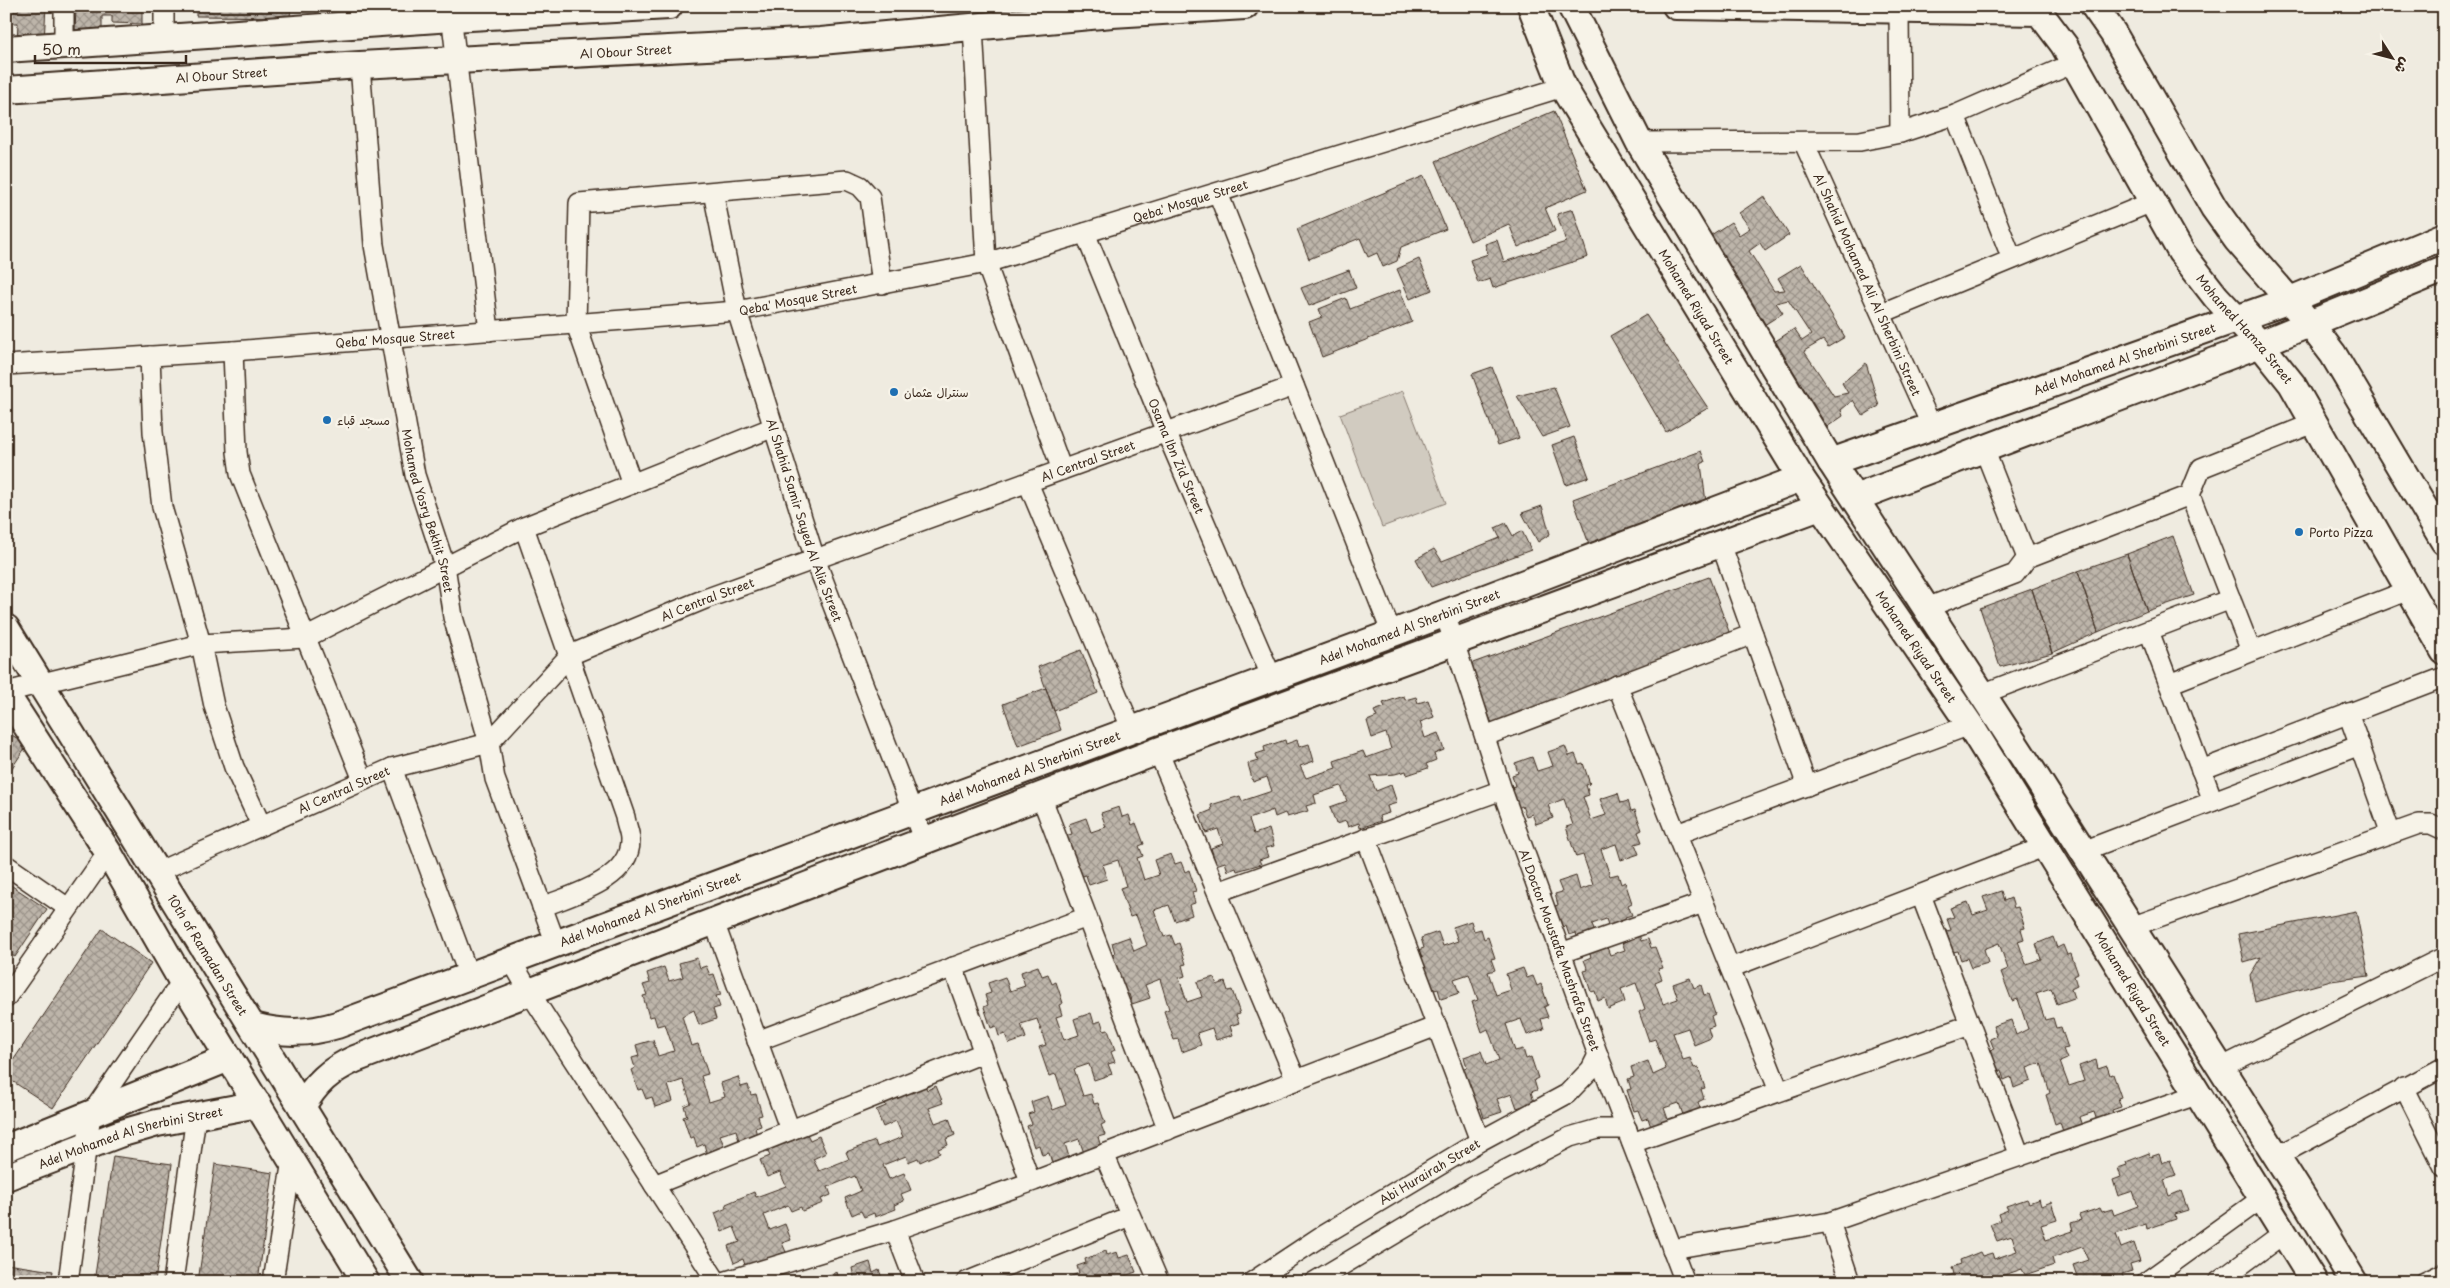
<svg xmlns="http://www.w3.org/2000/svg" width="2450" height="1288" font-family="'Playpen Sans','Playpen Sans Arabic',sans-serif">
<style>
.park{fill:#d1cbc0;stroke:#867a6f}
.building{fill:url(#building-cross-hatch);stroke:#3b2a1e}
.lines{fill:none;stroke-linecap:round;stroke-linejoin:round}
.street-casing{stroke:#3b2a1e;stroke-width:22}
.secondary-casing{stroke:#3b2a1e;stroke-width:30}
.street{stroke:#f7f3e8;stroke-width:19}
.secondary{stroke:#f7f3e8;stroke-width:26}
.poi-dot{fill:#1f6fb2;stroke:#f7f3e8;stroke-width:2}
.labels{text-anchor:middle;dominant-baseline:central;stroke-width:5;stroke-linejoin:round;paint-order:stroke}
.street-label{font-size:12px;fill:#3b2a1e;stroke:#f7f3e8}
.poi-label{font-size:12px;fill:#3b2a1e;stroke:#f7f3e8;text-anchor:start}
</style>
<defs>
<pattern id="building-cross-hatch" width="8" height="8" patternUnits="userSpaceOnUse" patternTransform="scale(1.25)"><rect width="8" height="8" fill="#bdb5aa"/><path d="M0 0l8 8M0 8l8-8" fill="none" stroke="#9b938a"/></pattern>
</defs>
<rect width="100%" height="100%" fill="#efebe0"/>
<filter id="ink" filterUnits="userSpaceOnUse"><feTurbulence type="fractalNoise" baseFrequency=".02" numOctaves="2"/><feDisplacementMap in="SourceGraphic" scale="10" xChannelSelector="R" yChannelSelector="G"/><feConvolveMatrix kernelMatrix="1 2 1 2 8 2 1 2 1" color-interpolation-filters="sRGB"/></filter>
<g filter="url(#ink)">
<!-- park -->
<path class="park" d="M1403 391 1446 503 1382 527 1340 414Z"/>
<!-- building -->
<path class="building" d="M6 6V11L18 12 19 6H46L44 41H17L18 23H6Z
M76 6H142V24L112 23V16H102V34H75Z
M196 6H291L290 17 196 16Z
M316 6H410V17L316 16Z
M1554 111 1587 190 1545 208 1555 231 1518 247 1509 224 1470 241 1436 161Z
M1424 176 1446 229 1401 247 1397 261 1383 267 1377 253 1368 257 1360 238 1309 259 1297 229Z
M1764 196 1789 235 1765 251 1760 243 1749 251 1774 291 1785 290 1778 278 1801 264 1845 337 1828 347 1823 340 1804 351 1834 396 1848 393 1842 383 1866 363 1879 406 1863 416 1853 400 1841 410 1843 416 1824 429 1771 344 1794 329 1802 341 1811 335 1788 300 1776 303 1783 313 1761 327 1705 239 1731 222 1739 235 1750 228 1739 213Z
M1573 209 1588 257 1493 288 1490 279 1478 283 1470 260 1488 254 1485 244 1497 240 1504 262 1566 242 1557 214Z
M1419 259 1432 290 1410 299 1397 269Z
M1349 270 1356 288 1309 306 1301 288Z
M1400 290 1412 322 1322 357 1309 322 1322 317 1319 309 1346 298 1350 309Z
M1646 315 1708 408 1666 432 1610 336Z
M1492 367 1519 438 1498 445 1472 374Z
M1554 387 1570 427 1542 437 1517 396Z
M1574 437 1589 477 1566 485 1552 445Z
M1701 451 1705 462 1701 464 1706 502 1589 544 1573 499Z
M1542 506 1550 534 1538 542 1522 513Z
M1506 523 1513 536 1522 531 1531 550 1431 587 1416 559 1434 549 1442 561 1500 538 1495 528Z
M2173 536 2194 595 2147 611 2127 554Z
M2127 554 2147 611 2098 632 2078 571Z
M2078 571 2098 632 2052 653 2032 589Z
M1709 577 1731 637 1492 724 1470 664Z
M2032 589 2052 653 2000 667 1980 608Z
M1081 650 1098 693 1054 711 1038 667Z
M1046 688 1061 730 1018 746 1003 704Z
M1404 696 1405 700 1416 697 1418 703 1428 700 1434 717 1420 722 1425 738 1438 733 1444 750 1434 754 1436 760 1426 764 1428 768 1407 775 1406 771 1395 774 1370 776 1376 791 1391 785 1397 803 1387 806 1389 813 1379 816 1381 821 1360 828 1359 823 1348 827 1346 821 1336 824 1330 807 1347 801 1341 786 1314 795 1316 803 1306 806 1308 811 1287 817 1285 813 1275 817 1273 810 1249 819 1254 834 1269 829 1274 846 1265 848 1268 857 1259 860 1261 864 1237 871 1236 868 1228 871 1225 862 1216 865 1211 848 1223 844 1218 829 1206 833 1200 815 1212 810 1211 805 1240 796 1242 801 1272 791 1267 777 1253 782 1248 764 1258 761 1256 754 1265 751 1264 747 1285 740 1286 744 1297 740 1299 747 1309 744 1314 761 1300 766 1306 778 1336 768 1334 761 1363 751 1366 758 1391 749 1386 733 1372 738 1367 721 1377 717 1374 711 1385 707 1383 703Z
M6 731 27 745 6 777Z
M1565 746 1569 756 1575 754 1579 764 1583 763 1590 784 1586 785 1589 795 1583 797 1591 820 1606 815 1600 799 1618 793 1621 803 1628 801 1631 811 1635 810 1642 830 1638 832 1642 842 1635 844 1639 854 1621 860 1616 844 1601 849 1610 876 1618 874 1621 884 1625 882 1632 903 1628 905 1632 915 1625 917 1629 927 1611 933 1606 919 1592 924 1596 937 1579 943 1576 933 1569 935 1566 926 1561 927 1555 906 1558 905 1555 894 1562 892 1558 882 1576 876 1580 890 1593 885 1583 855 1576 857 1566 827 1573 825 1564 799 1548 805 1553 818 1536 824 1532 814 1526 816 1522 806 1518 808 1511 787 1515 786 1512 775 1518 773 1515 763 1532 757 1537 771 1553 766 1548 752Z
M1119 807 1122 817 1129 815 1132 825 1136 823 1144 844 1139 846 1143 856 1137 858 1144 880 1159 875 1154 860 1171 854 1175 864 1181 862 1185 872 1189 870 1196 891 1192 892 1195 903 1189 905 1192 915 1175 921 1169 905 1154 910 1164 937 1171 935 1175 945 1179 943 1186 964 1182 965 1185 976 1179 978 1187 1002 1202 997 1197 982 1214 977 1217 985 1225 982 1228 991 1232 990 1240 1014 1236 1015 1239 1023 1230 1026 1233 1035 1216 1040 1212 1028 1197 1033 1201 1045 1182 1052 1178 1039 1174 1040 1164 1011 1169 1009 1160 979 1145 985 1150 998 1132 1004 1129 994 1122 996 1109 955 1115 953 1112 943 1129 937 1134 951 1147 945 1136 915 1130 917 1120 888 1126 886 1118 860 1102 865 1107 879 1089 885 1086 875 1079 877 1065 836 1072 834 1069 824 1086 818 1091 832 1106 827 1101 813Z
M6 882 47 909 15 957 6 952Z
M2001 891 2004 901 2011 898 2014 908 2018 907 2025 928 2021 929 2024 939 2018 941 2026 964 2041 959 2036 944 2053 937 2057 948 2063 945 2067 955 2071 954 2078 974 2074 976 2077 986 2071 989 2074 998 2057 1004 2051 988 2036 993 2045 1020 2053 1018 2056 1028 2061 1027 2068 1048 2063 1049 2067 1059 2060 1062 2069 1086 2084 1081 2079 1066 2096 1060 2098 1069 2107 1066 2110 1075 2113 1074 2121 1097 2118 1098 2121 1107 2112 1110 2115 1118 2098 1124 2094 1112 2079 1117 2083 1129 2064 1135 2060 1122 2055 1124 2046 1095 2050 1093 2041 1063 2027 1068 2031 1081 2014 1088 2011 1077 2004 1080 2001 1070 1997 1071 1990 1050 1994 1049 1990 1039 1997 1036 1993 1026 2011 1020 2016 1035 2028 1029 2018 999 2012 1001 2001 972 2008 969 1999 943 1984 949 1988 963 1971 968 1967 958 1961 960 1958 951 1953 952 1946 931 1951 930 1947 919 1954 917 1950 908 1968 902 1973 915 1988 910 1983 897Z
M2356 911 2369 976 2331 981 2255 1002 2250 975 2261 957 2244 962 2238 934Z
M1471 921 1474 931 1481 929 1484 939 1488 937 1495 958 1491 959 1495 970 1488 972 1496 995 1511 990 1506 974 1523 968 1527 978 1533 976 1537 986 1541 984 1548 1005 1544 1007 1548 1017 1541 1019 1544 1029 1527 1035 1521 1019 1506 1024 1515 1051 1523 1049 1526 1059 1531 1057 1538 1078 1534 1080 1537 1090 1531 1092 1534 1102 1517 1108 1512 1094 1497 1099 1502 1112 1484 1118 1481 1108 1474 1110 1461 1069 1467 1067 1464 1057 1481 1051 1486 1065 1499 1060 1488 1029 1482 1032 1472 1002 1478 1000 1469 974 1454 979 1459 993 1441 999 1438 989 1431 991 1418 950 1424 948 1421 938 1438 932 1443 946 1458 941 1453 927Z
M102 929 151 963 53 1108 6 1077V1071Z
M1638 931 1641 941 1648 939 1651 948 1655 947 1663 968 1658 969 1662 979 1655 982 1663 1004 1678 999 1673 984 1690 978 1694 988 1701 985 1704 995 1708 994 1715 1014 1711 1016 1714 1026 1708 1028 1711 1038 1694 1045 1688 1028 1673 1033 1683 1060 1690 1058 1694 1068 1698 1067 1705 1088 1701 1089 1704 1099 1698 1102 1701 1112 1684 1118 1679 1103 1664 1108 1669 1122 1651 1127 1648 1118 1642 1120 1638 1110 1634 1111 1627 1090 1631 1089 1628 1079 1634 1077 1631 1067 1648 1061 1653 1075 1666 1069 1655 1039 1649 1041 1639 1012 1645 1009 1636 983 1621 989 1625 1002 1608 1009 1605 998 1598 1001 1595 991 1591 992 1584 971 1588 970 1584 960 1591 957 1587 947 1605 942 1610 955 1625 950 1620 937Z
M697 958 700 968 706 966 710 975 714 974 721 995 716 996 720 1007 713 1009 716 1019 699 1025 694 1010 682 1016 691 1046 698 1044 708 1074 701 1076 709 1102 725 1097 721 1083 738 1077 741 1087 748 1085 751 1095 756 1094 762 1115 758 1116 761 1126 755 1128 758 1139 740 1144 736 1130 720 1135 725 1149 707 1155 704 1144 697 1147 694 1137 690 1138 683 1117 687 1116 684 1106 691 1103 683 1080 668 1085 673 1101 655 1107 652 1097 646 1099 642 1089 638 1090 631 1070 635 1068 632 1058 639 1056 636 1045 653 1040 658 1056 674 1051 665 1024 657 1026 654 1016 649 1017 643 996 647 995 643 985 650 983 647 973 664 967 669 981 683 977 679 963Z
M1038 966 1042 976 1048 974 1052 984 1056 982 1063 1003 1059 1005 1062 1015 1056 1017 1064 1040 1079 1035 1074 1019 1091 1013 1094 1023 1101 1021 1104 1031 1108 1030 1115 1050 1111 1052 1115 1062 1108 1064 1112 1074 1094 1080 1089 1064 1074 1069 1083 1096 1091 1094 1094 1104 1098 1103 1105 1123 1101 1125 1105 1135 1098 1137 1101 1147 1084 1153 1079 1139 1065 1144 1069 1157 1052 1163 1049 1153 1042 1155 1039 1145 1034 1147 1027 1126 1032 1124 1028 1114 1034 1112 1031 1102 1048 1096 1053 1110 1066 1105 1056 1074 1049 1076 1039 1047 1046 1045 1037 1019 1021 1024 1026 1038 1009 1044 1005 1034 999 1036 996 1026 991 1028 984 1007 988 1005 985 995 991 993 988 983 1005 977 1010 991 1025 986 1021 972Z
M924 1083 927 1090 936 1086 943 1103 929 1108 935 1123 949 1118 955 1135 946 1139 948 1145 938 1149 940 1153 920 1162 918 1158 908 1162 906 1156 883 1165 889 1179 904 1173 911 1190 901 1194 904 1201 894 1205 896 1209 875 1217 874 1213 864 1217 861 1211 852 1215 845 1198 861 1191 855 1176 828 1187 831 1195 821 1199 823 1203 802 1211 801 1207 791 1211 788 1205 764 1215 770 1230 785 1224 791 1240 782 1243 786 1252 777 1255V1258L746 1268 743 1259 734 1263 728 1246 740 1242 734 1227 722 1232 715 1213 727 1208 726 1204 754 1192 756 1197 786 1186 780 1172 767 1177 760 1160 770 1156 767 1150 777 1146 775 1142 796 1134 797 1138 807 1134 810 1140 819 1136 826 1153 813 1159 819 1171 849 1159 846 1152 875 1141 877 1147 903 1137 896 1121 883 1127 876 1110 886 1106 884 1100Z
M2149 1153 2150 1157 2159 1154 2162 1163 2170 1160 2176 1176 2164 1180 2169 1196 2181 1191 2188 1210 2175 1214 2176 1219 2147 1229 2146 1224 2116 1234 2121 1248 2134 1243 2140 1261 2130 1264 2132 1271 2122 1274 2124 1279 2115 1282H2090L2089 1279 2079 1282 2073 1265 2088 1260 2082 1247 2052 1258 2054 1265 2025 1275 2022 1269 1996 1278 1998 1282H1945L1944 1278 1954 1274 1952 1267 1961 1264 1960 1260 1980 1252 1982 1256 1992 1253 1994 1259 2017 1251 2012 1236 1997 1241 1990 1224 2000 1220 1998 1214 2008 1210 2006 1206 2027 1199 2029 1203 2039 1199 2041 1206 2051 1202 2057 1220 2041 1225 2046 1240 2073 1231 2071 1223 2081 1220 2079 1215 2100 1208 2102 1212 2112 1209 2114 1215 2138 1206 2133 1191 2118 1196 2113 1180 2121 1177 2118 1168 2127 1165 2126 1162Z
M113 1156 172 1164 155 1282H94Z
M215 1164 273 1173 258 1282H198Z
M1106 1251 1107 1255 1117 1252 1119 1258 1129 1255 1136 1272 1122 1277 1124 1282H1071L1069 1277 1079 1273 1077 1266 1086 1263 1085 1259Z
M870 1262 873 1273 879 1270 883 1280 887 1279 888 1282H855L852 1268Z
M6 1264 53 1271 51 1282H6Z
M837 1272 840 1282H821L820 1278Z"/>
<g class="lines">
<!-- street casing -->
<g class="street-casing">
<g id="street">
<path d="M64 6V45"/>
<path d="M450 6 489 331"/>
<path d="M1899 10 1900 133"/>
<path d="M973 27 986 263 1062 470"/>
<path d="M164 38V6"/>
<path id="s1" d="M360 65 374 245 415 475 445 566 453 617 489 743 495 779 556 944"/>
<path d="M1955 115 2012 259"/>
<path d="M1639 142 1860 141 1900 133 1955 115 2074 63"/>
<path id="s2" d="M1804 143 1932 427"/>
<path id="s3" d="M713 192 737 311 815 559 924 841"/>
<path d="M1218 193 1392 634"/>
<path id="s4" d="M1085 233 1166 432 1272 678"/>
<path d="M1882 313 2152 202"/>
<path d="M233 351 237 452 240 474 363 780"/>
<path d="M150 356 153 432 162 507 201 644 214 706 234 767 261 825"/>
<path id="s5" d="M6 365 233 351 737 311 986 263 1563 87"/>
<path d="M1984 449 2027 558"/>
<path d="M1028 483 1132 730"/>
<path d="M632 484 576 324 579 203 847 180 860 186 870 197 882 284"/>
<path d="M524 527 625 817C626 825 630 833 630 840 631 880 571 895 542 907"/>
<path d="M1721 544 1807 786"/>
<path d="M1926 608 2015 574 2027 558 2190 495"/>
<path id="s6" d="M1445 614 1502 790 1598 1055 1685 1282"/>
<path d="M2149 631 2213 801"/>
<path d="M2251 651 2190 495 2201 468 2314 423"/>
<path d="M2169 684 2409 590"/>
<path d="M1617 685 1779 1091"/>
<path d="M6 692 201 644 305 638 524 527 774 427"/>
<path d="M1982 694 2231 599"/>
<path d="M2348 713 2391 834"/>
<path d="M1485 736 1753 634"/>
<path d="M1158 751 1296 1080"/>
<path d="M392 768 469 976"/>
<path d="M2201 770 2444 677"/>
<path d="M1041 796 1168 1130"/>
<path d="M1677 834 1970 725"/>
<path d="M1366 838 1480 1141"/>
<path d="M2083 851 2360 745"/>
<path d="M6 865 68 908"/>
<path id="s7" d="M157 872 392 768 489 743 570 655 705 599 1294 386"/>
<path d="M1218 892 1502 790"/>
<path d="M1921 895 2020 1156"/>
<path d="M714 922 790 1130"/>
<path d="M2131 927 2419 824H2431L2444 830"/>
<path d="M1561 953 1703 903"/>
<path d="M511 960 530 993 717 1282"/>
<path d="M953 967 1030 1181"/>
<path d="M1730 968 2046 846"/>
<path d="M6 998 108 852"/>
<path d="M757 1041 1087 917"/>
<path d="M2220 1068 2444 957"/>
<path d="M2404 1087 2444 1167"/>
<path d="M1632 1143 1970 1025"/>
<path d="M1104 1154 1159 1282"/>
<path d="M2276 1157 2444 1067"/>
<path d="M654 1185 983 1053"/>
<path d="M1830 1222 1850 1282"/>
<path d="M895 1230 915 1282"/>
<path d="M1672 1249 1830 1222 2199 1094"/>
<path d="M68 1282 91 1114 182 981"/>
<path d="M173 1282 196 1116"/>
<path d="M273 1282 292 1160"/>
<path d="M723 1282 895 1230 1034 1181 1437 1026"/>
<path d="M966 1282 1130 1216"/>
<path id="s8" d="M1252 1282 1320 1237 1480 1141 1567 1094 1591 1069 1598 1055"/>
<path d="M1314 1282 1480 1183 1570 1137 1598 1129H1627"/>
<path d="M2146 1282 2261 1199"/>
<path d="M2218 1282 2283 1234"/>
<path d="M2425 1282 2444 1273"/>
</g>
</g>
<!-- secondary casing -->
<g class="secondary-casing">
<g id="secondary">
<path id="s9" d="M1531 6 1563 87 1801 478 1970 725 2314 1282"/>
<path d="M1571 6 1639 142 1831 462 2033 772 2307 1204 2354 1282"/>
<path id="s10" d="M1676 6 2039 12 2064 45 2181 252 2216 297 2260 344 2292 384 2444 651"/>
<path d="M2094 6 2113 33 2214 208 2237 240 2310 324 2333 354 2444 541"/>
<path d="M6 49 452 18 669 6"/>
<path id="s11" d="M6 90 360 65 821 41 1112 14 1245 6"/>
<path id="s12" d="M1831 462 2290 300 2444 236"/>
<path d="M1855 498 2260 344 2444 269"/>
<path id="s13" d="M6 628 410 1282"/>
<path d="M6 694 108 852 182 981 366 1282"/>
<path id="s14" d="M253 1026C283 1034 307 1034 337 1025L1401 630 1801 478"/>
<path d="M302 1107C315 1084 330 1070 355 1059L1158 751 1820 507"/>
<path d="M6 1148 229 1058"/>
<path id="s15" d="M6 1177 119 1134 157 1123 258 1104"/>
</g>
</g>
<!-- street -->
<use href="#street" class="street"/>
<!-- secondary -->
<use href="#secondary" class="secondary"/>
</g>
</g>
<!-- markers -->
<g class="poi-dot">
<circle cx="894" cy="392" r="5"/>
<circle cx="327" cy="420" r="5"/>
<circle cx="2299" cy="532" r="5"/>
</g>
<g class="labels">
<!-- street labels -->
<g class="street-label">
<text stroke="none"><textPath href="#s11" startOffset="621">Al Obour Street</textPath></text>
<text stroke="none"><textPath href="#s11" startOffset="216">Al Obour Street</textPath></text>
<text stroke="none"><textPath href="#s5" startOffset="1200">Qeba' Mosque Street</textPath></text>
<text stroke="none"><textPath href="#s2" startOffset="155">Al Shahid Mohamed Ali Al Sherbini Street</textPath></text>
<text stroke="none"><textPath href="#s5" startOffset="795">Qeba' Mosque Street</textPath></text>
<text stroke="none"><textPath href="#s9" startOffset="344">Mohamed Riyad Street</textPath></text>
<text stroke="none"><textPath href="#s10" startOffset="742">Mohamed Hamza Street</textPath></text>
<text stroke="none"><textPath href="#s5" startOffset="390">Qeba' Mosque Street</textPath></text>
<text stroke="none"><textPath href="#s12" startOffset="311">Adel Mohamed Al Sherbini Street</textPath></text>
<text stroke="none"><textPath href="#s4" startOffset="241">Osama Ibn Zid Street</textPath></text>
<text stroke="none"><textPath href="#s7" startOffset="1030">Al Central Street</textPath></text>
<text stroke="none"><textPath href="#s1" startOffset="452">Mohamed Yosry Bekhit Street</textPath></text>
<text stroke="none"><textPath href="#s3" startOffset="341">Al Shahid Samir Sayed Al Alie Street</textPath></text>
<text stroke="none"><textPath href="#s7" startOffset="625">Al Central Street</textPath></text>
<text stroke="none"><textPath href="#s14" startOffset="1229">Adel Mohamed Al Sherbini Street</textPath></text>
<text stroke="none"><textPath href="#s9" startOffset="749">Mohamed Riyad Street</textPath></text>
<text stroke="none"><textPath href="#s14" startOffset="824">Adel Mohamed Al Sherbini Street</textPath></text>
<text stroke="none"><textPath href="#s7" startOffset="204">Al Central Street</textPath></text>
<text stroke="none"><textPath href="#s14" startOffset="419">Adel Mohamed Al Sherbini Street</textPath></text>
<text stroke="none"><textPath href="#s6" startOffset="355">Al Doctor Moustafa Mashrafa Street</textPath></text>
<text stroke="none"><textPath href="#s13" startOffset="384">10th of Ramadan Street</textPath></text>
<text stroke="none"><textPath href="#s9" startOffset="1154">Mohamed Riyad Street</textPath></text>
<text stroke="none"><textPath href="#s15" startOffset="131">Adel Mohamed Al Sherbini Street</textPath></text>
<text stroke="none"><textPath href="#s8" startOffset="209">Abi Hurairah Street</textPath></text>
</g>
<!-- poi labels -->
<g class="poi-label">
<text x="904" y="392">سنترال عثمان</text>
<text x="337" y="420">مسجد قباء</text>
<text x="2309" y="532">Porto Pizza</text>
</g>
</g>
<!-- margin -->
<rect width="2450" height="1288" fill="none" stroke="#f7f3e8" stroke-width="25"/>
<rect x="12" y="12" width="2425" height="1263" fill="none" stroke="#3b2a1e" stroke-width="2" filter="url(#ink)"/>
<!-- north arrow -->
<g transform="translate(2392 58) rotate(126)" stroke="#f7f3e8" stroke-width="4" paint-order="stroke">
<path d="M0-4L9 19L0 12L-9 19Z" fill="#3b2a1e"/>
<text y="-8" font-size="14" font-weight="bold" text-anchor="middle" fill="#3b2a1e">ش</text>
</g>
<!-- scale -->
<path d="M35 55v8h151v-8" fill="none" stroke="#3b2a1e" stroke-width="2.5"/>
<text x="42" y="55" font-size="15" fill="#3b2a1e" stroke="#f7f3e8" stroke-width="4" paint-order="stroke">50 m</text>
</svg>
